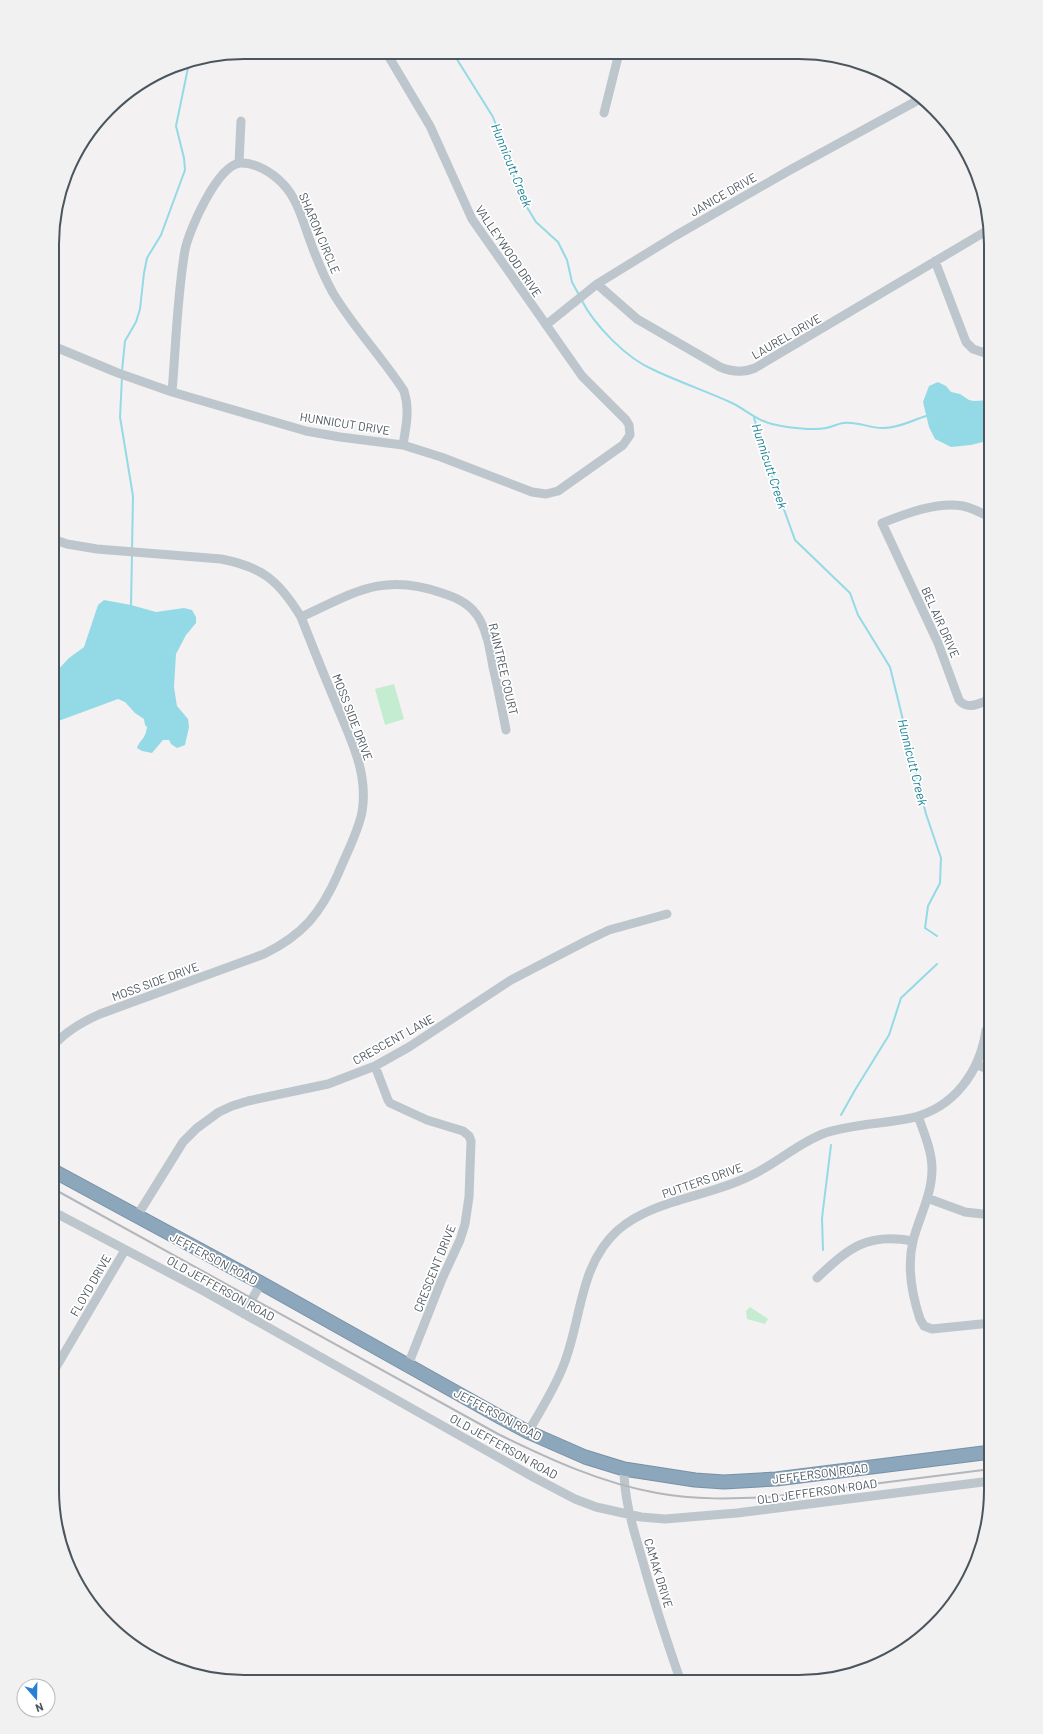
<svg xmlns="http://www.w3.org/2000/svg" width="1043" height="1734" font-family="Barlow,sans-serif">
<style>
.green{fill:#c3ecd0}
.water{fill:#94dae6}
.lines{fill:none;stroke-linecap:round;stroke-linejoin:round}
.stream{stroke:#94dae6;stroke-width:2}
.highway-casing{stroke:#7891a7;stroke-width:15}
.minor{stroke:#bdc6cc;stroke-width:9}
.highway{stroke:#8ca6bb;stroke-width:13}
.rail{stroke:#b3b6ba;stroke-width:2}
.labels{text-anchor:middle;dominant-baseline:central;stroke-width:3.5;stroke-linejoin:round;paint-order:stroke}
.street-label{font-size:12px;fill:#4a555d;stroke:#fff}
.water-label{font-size:13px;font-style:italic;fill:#178294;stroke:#fff}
.rim{fill:none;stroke:#4a555d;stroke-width:2}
</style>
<rect width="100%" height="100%" fill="#f3f1f1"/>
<!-- green -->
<path class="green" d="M394 684 404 719 385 725 375 689Z
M750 1307 768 1319 765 1324 747 1319 746 1311Z"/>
<!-- water -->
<path class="water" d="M938 382 946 386 951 392 960 394 969 400 974 401 991 400V440L971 445 951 447 935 439 929 427 923 402 929 386Z
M104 600 131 605 156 612 184 608 192 610 196 617V623L186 635 176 654 174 687 176 700 177 706 188 719 189 727 185 745 177 748 171 744 169 740H163L152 753 142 751 137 748C141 738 145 740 147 727L145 725 144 719 135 713 125 702 118 699 53 723V675L69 658 84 647 98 605Z"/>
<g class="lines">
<!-- stream -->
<path class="stream" d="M453 53 493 117 505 148 512 171 525 204 536 222 558 242 567 260 572 282 579 295
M581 299C594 325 627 359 654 370 679 382 706 391 732 403 745 409 757 421 772 424 784 427 814 431 826 428 832 427 837 424 843 423 857 421 869 428 882 428 896 429 913 420 926 416
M122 371 125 341 136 322 140 309 144 273 147 258 161 235 185 170 184 158 176 126 189 63
M122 377 120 417 133 496 132 550
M754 418 768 465 795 540 850 593 858 615 890 667 926 814 941 858 940 883 928 906 925 928 937 936
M131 605 132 554
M841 1115 855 1090 889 1035 901 998 937 964
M823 1250 822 1218 831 1145"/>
<!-- highway casing -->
<g class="highway-casing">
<path id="highway" d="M52 1170 261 1283 500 1417 528 1432 585 1457 624 1469 695 1480 724 1482 776 1479 991 1452"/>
</g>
<!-- minor -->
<path class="minor" d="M644 53 671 55 691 53
M604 113 619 53
M239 163 241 121
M935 261 966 342 973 349 991 355
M597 284 637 319 720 367C732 372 743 373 755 368L988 230
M546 325 597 284 675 236 790 170 922 98
M53 346 118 373 172 392 306 431 340 437 403 445 441 457 532 492 546 494 558 491 623 445 630 435 629 425 626 420 582 376 472 219 430 126 386 52
M172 392C176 345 177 296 185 250 189 230 217 166 240 163 255 162 273 173 283 184 296 197 302 218 308 235 315 255 323 275 333 293 354 328 382 357 404 391 410 410 406 426 403 445
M301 617C354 593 382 572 442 593 458 598 472 605 480 620 488 635 490 651 493 667 498 688 502 709 506 730
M991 699C980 703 968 711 959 700L938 643 882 523C905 514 938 501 963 506 973 508 982 513 991 518
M53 1046C66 1031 82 1022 100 1014L264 954C303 935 321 913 338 874 346 854 358 833 362 812 369 772 349 736 335 701 323 673 312 645 301 617 279 581 263 567 221 559L97 549 67 544 53 539
M977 1065 991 1070
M375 1066 388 1100 390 1103 427 1120 463 1131 469 1136 471 1141 469 1197 465 1224 460 1240 442 1279 408 1365
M918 1116C924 1133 932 1151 932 1169 932 1195 919 1217 913 1241 907 1266 912 1295 920 1319L924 1326 932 1329 991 1323
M927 1198 965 1212 991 1215
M52 1211 202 1290 535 1478 575 1499 596 1507 641 1517 665 1519 737 1513 991 1481
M137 1216 183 1142 197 1128 219 1112 232 1106 248 1101 328 1084 375 1066 409 1047 511 980 588 940 609 930 667 914
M817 1278C849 1248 867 1232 913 1241
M244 1314 261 1283
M52 1374 125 1250
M528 1432C541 1410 555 1388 564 1364 582 1318 579 1265 618 1230 654 1199 709 1197 750 1176 776 1164 798 1143 825 1133 853 1124 883 1124 911 1118 954 1108 980 1072 986 1030
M624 1469C624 1501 634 1531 643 1562 654 1602 667 1642 681 1682"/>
<!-- highway -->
<use href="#highway" class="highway"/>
<!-- rail -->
<path class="rail" d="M52 1188 498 1434C549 1459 601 1483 657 1493 695 1500 733 1499 770 1497L991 1469"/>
</g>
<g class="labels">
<!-- street labels -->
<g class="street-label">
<text transform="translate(723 194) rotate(-30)">JANICE DRIVE</text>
<text transform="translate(320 233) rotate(67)">SHARON CIRCLE</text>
<text transform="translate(509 251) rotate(56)">VALLEYWOOD DRIVE</text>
<text transform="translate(786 336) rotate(-30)">LAUREL DRIVE</text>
<text transform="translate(345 423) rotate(9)">HUNNICUT DRIVE</text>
<text transform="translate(941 622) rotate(66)">BEL AIR DRIVE</text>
<text transform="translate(504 669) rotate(77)">RAINTREE COURT</text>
<text transform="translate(353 717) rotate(69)">MOSS SIDE DRIVE</text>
<text transform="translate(155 981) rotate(-20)">MOSS SIDE DRIVE</text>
<text transform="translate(393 1039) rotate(-29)">CRESCENT LANE</text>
<text transform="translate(702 1180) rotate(-19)">PUTTERS DRIVE</text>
<text transform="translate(214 1258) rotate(28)">JEFFERSON ROAD</text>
<text transform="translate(434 1268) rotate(-68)">CRESCENT DRIVE</text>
<text transform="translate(90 1285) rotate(-60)">FLOYD DRIVE</text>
<text transform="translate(221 1288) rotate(29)">OLD JEFFERSON ROAD</text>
<text transform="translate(498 1414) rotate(28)">JEFFERSON ROAD</text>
<text transform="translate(504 1446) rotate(29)">OLD JEFFERSON ROAD</text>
<text transform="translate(820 1473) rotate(-7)">JEFFERSON ROAD</text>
<text transform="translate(817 1491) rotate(-8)">OLD JEFFERSON ROAD</text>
<text transform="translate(659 1573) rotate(73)">CAMAK DRIVE</text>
</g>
<!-- water labels -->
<g class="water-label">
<text transform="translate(512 165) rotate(68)">Hunnicutt Creek</text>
<text transform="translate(770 466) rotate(72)">Hunnicutt Creek</text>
<text transform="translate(913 762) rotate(76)">Hunnicutt Creek</text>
</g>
</g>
<!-- crop -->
<path d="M0 0H1043V1734H0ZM244 59H799A185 185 0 0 1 984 244V1490A185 185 0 0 1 799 1675H244A185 185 0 0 1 59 1490V244A185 185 0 0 1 244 59Z" fill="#f1f1f2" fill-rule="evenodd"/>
<path class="rim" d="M244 59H799A185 185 0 0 1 984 244V1490A185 185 0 0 1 799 1675H244A185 185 0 0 1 59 1490V244A185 185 0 0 1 244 59Z"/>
<!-- north arrow -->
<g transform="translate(36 1698) rotate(160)"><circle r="19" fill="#ffffff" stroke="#b7bbbe"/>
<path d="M0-3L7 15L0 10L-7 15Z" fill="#2880d6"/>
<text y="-6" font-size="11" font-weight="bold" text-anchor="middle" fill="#4a555d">N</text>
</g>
</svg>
